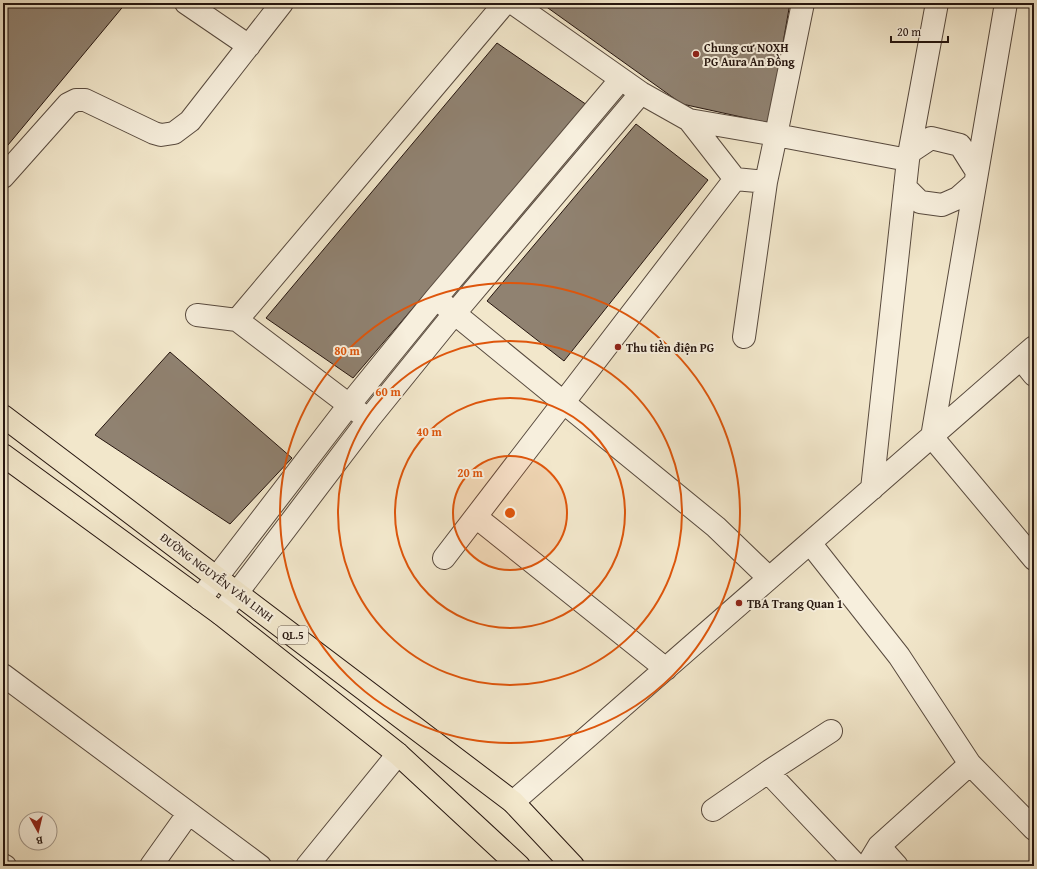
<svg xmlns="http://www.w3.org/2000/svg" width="1037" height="869" font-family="'Gentium Book Plus',serif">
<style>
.building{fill:#908271;stroke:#25150f}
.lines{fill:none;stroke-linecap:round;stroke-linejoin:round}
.minor-casing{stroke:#584a3e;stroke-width:24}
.highway-casing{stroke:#25150f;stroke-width:24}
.minor{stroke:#f7efdd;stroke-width:22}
.highway{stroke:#f2e7cb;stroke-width:22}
.ring{fill:none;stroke:#de560c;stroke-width:2}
.poi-dot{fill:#8f2418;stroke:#f7efdd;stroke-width:1.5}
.labels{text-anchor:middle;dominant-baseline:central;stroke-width:4;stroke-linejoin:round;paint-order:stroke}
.shield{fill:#f7efdd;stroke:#64564d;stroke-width:1}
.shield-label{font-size:11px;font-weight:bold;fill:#25150f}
.poi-label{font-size:12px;font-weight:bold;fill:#25150f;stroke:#f7efdd;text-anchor:start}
.street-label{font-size:12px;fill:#25150f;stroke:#f7efdd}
.centre{fill:#de560c;stroke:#f7efdd;stroke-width:2}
.ring-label{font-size:12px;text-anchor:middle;font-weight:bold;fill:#de560c;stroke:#f7efdd;stroke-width:4;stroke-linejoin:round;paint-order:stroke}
</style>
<rect width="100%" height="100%" fill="#f2e7cb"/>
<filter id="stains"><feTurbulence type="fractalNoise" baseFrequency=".005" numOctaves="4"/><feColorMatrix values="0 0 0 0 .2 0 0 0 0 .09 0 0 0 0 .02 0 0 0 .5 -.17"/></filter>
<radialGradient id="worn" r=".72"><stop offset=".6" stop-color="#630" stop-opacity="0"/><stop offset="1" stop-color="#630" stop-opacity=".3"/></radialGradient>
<!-- building -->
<path class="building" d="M3 3H126L3 151Z
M541 3H790L769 123 682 104Z
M497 43 587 105 353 378 266 318Z
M636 124 708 180 564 361 487 301Z
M170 352 292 458 230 524 95 435Z"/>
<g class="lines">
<!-- minor casing -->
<g class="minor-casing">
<path id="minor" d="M186 3 249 46
M513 3 641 93 689 120 776 135 766 182 744 337
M803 3 776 135 908 160
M1006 3 932 437 1034 559
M689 120 735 179 766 182
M910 152 931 138 960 145 977 172
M3 177 68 104 76 100H85L154 133 161 135 174 133 190 121 282 3
M905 187 920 202 942 205 958 198 975 183
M443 304 716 527 769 578
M197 315 237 320 361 414
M237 320 505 3
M1021 359 1034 375
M872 489 908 160 937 3
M476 517 666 669
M810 543 899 656 970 764 1034 829
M444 558 735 179
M200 599 349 405 436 298 621 79
M221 614 369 419 454 314 641 93
M3 675 260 866
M768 772 857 866
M513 802 1034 347
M713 810 768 772 831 731
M879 846 897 866
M3 865 5 866
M151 866 188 814
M307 866 398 754
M867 866 879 846 970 764"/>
</g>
<!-- highway casing -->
<g class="highway-casing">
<path id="highway" d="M3 416 513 802 573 866
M3 455 221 614 398 754 519 866"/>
</g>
<!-- minor -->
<use href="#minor" class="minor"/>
<!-- highway -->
<use href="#highway" class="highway"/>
</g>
<!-- distance rings -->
<circle cx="510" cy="513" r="57" fill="#de560c" fill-opacity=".12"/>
<g class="ring">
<circle cx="510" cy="513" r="57"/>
<circle cx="510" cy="513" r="115"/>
<circle cx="510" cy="513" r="172"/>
<circle cx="510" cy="513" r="230"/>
</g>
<!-- markers -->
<g class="poi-dot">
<circle cx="696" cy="54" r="4"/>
<circle cx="618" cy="347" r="4"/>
<circle cx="739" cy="603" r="4"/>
</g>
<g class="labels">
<!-- shield labels -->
<rect class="shield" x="278" y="626" width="30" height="18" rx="3"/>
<g class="shield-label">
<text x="293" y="635">QL.5</text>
</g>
<!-- poi labels -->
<g class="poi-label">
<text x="704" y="47">Chung cư NOXH<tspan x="704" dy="14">PG Aura An Đồng</tspan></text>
<text x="626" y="347">Thu tiền điện PG</text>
<text x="747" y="603">TBA Trang Quan 1</text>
</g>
<!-- street labels -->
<g class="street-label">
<text transform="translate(217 577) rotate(37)">ĐƯỜNG NGUYỄN VĂN LINH</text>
</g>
</g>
<circle cx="510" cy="513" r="6" class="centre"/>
<g class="ring-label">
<text x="347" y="355">80 m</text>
<text x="388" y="396">60 m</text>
<text x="429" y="436">40 m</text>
<text x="470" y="477">20 m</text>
</g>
<!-- margin -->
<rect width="1037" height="869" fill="none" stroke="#f2e7cb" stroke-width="16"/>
<rect x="4" y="4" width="1029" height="861" fill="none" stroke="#25150f" stroke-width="2"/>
<rect x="8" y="8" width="1021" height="853" fill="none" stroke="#25150f"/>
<!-- north arrow -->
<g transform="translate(38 831) rotate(172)"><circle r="19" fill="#f7efdd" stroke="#a3988b"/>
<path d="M0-3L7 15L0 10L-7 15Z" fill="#8f2418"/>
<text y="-6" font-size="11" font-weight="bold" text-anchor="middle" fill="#25150f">B</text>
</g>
<!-- scale -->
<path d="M891 36v6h57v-6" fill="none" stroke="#25150f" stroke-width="2"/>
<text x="897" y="36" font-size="12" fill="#25150f" stroke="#f7efdd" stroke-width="3" paint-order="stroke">20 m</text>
<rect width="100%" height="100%" filter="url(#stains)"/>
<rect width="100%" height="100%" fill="url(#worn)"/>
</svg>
